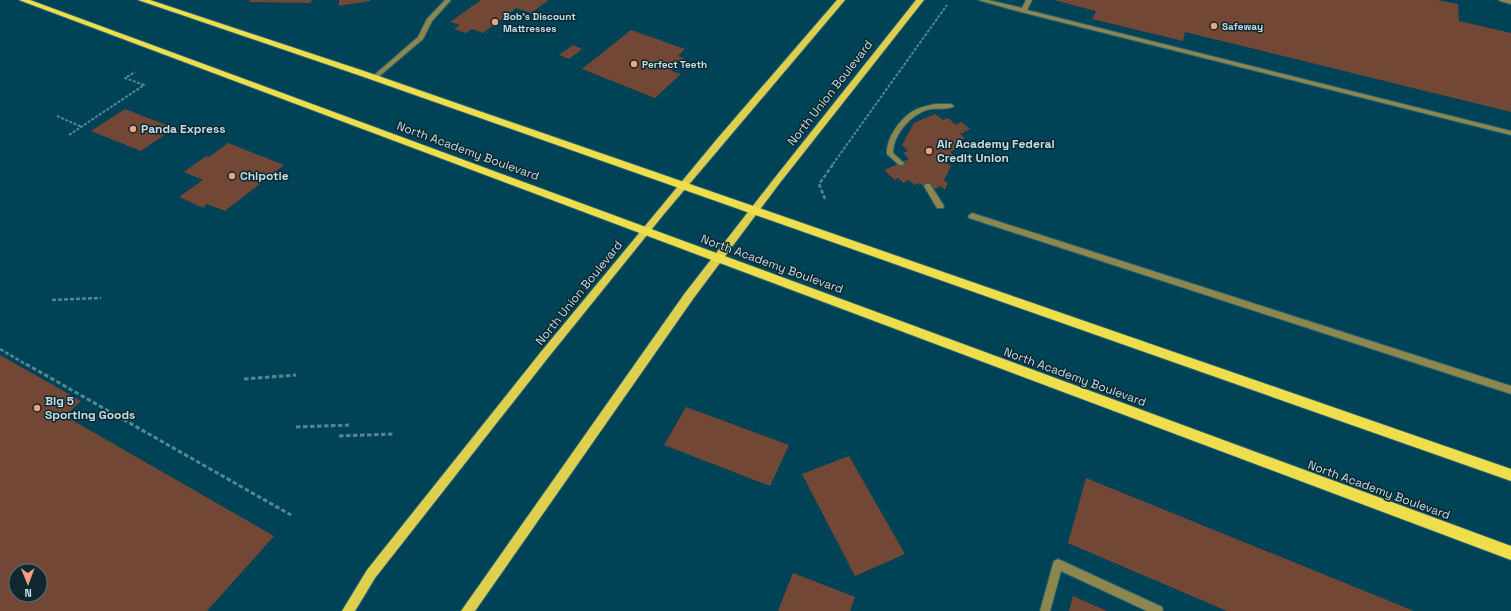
<svg xmlns="http://www.w3.org/2000/svg" width="1511" height="611" font-family="'Space Grotesk',sans-serif">
<style>
.building{fill:#734735;fill-rule:evenodd}
.lines{fill:none;stroke-linecap:round;stroke-linejoin:round}
.service-casing{stroke:#276273;stroke-width:2}
.primary-casing{stroke:#276273;stroke-width:2}
.trunk-casing{stroke:#276273;stroke-width:2}
.path-far2{stroke:#548796;stroke-width:2;stroke-dasharray:3 1.5;stroke-linecap:butt}
.path-far1{stroke:#548796;stroke-width:2.5;stroke-dasharray:4 2;stroke-linecap:butt}
.path{stroke:#548796;stroke-width:3;stroke-dasharray:4.5 2.5;stroke-linecap:butt}
.service{fill:#8d874e;fill-rule:evenodd}
.primary{fill:#ded04e;fill-rule:evenodd}
.trunk{fill:#eede4c;fill-rule:evenodd}
.poi-dot{fill:#f2a07f;stroke:#0f272f;stroke-width:1.5}
.labels{text-anchor:middle;dominant-baseline:central;stroke-width:3;stroke-linejoin:round;paint-order:stroke}
.far-poi-label{font-size:10px;font-weight:bold;fill:#c2dee9;stroke:#0f272f;text-anchor:start}
.street-label{font-size:12px;fill:#c2dee9;stroke:#0f272f}
.poi-label{font-size:12px;font-weight:bold;fill:#c2dee9;stroke:#0f272f;text-anchor:start}
</style>
<rect width="100%" height="100%" fill="#004356"/>
<!-- building -->
<path class="building" d="M250 0H312L310 3 249 2Z
M339 0H370V1L339 6Z
M481 0H549L531 13 516 8 483 33 472 29 466 33 454 29 460 25 450 22Z
M1054 0H1437L1458 4 1459 21 1511 33V112L1185 32 1183 41 1092 19 1096 11Z
M631 30 685 49 678 56 684 58 671 71 681 74 655 98 582 69Z
M573 45 582 49 569 59 559 55Z
M125 109 174 128 141 151 91 131Z
M935 114 943 120 948 118 956 125 961 122 970 129 960 134 965 138 956 143 961 147 950 152 956 157 946 162 951 166 944 180 948 183 945 190 941 186 935 189 930 184 925 187 919 183 914 185 909 180 903 183 898 178 895 180 884 170 909 159 903 153 908 151 902 145 914 123Z
M228 143 284 165 225 211 207 204 203 208 179 197 203 180 184 172 206 156 209 157Z
M0 355 81 401 65 416 274 536 207 611H0ZM16 571H40V595H16Z
M686 407 789 445 770 486 664 445Z
M849 456 905 554 855 576 802 474Z
M1086 478 1414 611H1227L1068 543Z
M793 573 855 597 850 611H778Z
M1073 596 1107 611H1069Z"/>
<g class="lines">
<!-- service casing -->
<g class="service-casing">
<path id="service" d="M445 0H451L432 21 423 39 376 79H372V77L418 37 427 19Z
M978 0H988L1022 8 1026 0H1032L1027 10 1511 131V135L1021 12Z
M1499 0H1511V4L1500 1Z
M935 104H951L954 106C949 110 937 108 930 109 912 113 893 134 893 153L904 163 903 165H899L887 154C886 138 900 119 913 111 920 107 927 106 935 104Z
M926 184H930L944 206 943 208H937L924 186Z
M972 213 1511 386V394L969 218 968 216Z
M1058 559 1162 607 1163 611H1147L1061 571 1050 611H1040L1053 564 1054 561Z"/>
</g>
<!-- primary casing -->
<g class="primary-casing">
<path id="primary" d="M837 0H845L664 214 547 359 375 578 355 611H342L367 570 540 353 717 139Z
M916 0H924L779 184 693 299 475 611H461L685 293 773 180Z"/>
</g>
<!-- trunk casing -->
<g class="trunk-casing">
<path id="trunk" d="M19 0H30L1511 546V560Z
M138 0H150L367 72 1511 469V481L361 76Z"/>
</g>
<!-- path-far2 -->
<path class="path-far2" d="M57 116 82 127
M69 135 144 85 125 78 135 72
M833 164 947 5"/>
<!-- path-far1 -->
<path class="path-far1" d="M825 199 819 184 834 163
M52 300 101 298
M0 349 27 365"/>
<!-- path -->
<path class="path" d="M26 364 291 515
M244 379 296 375
M296 427 349 425
M339 436 394 434"/>
<!-- service -->
<use href="#service" class="service"/>
<!-- primary -->
<use href="#primary" class="primary"/>
<!-- trunk -->
<use href="#trunk" class="trunk"/>
</g>
<!-- markers -->
<g class="poi-dot">
<circle cx="495" cy="22" r="4"/>
<circle cx="1214" cy="26" r="4"/>
<circle cx="634" cy="64" r="4"/>
<circle cx="133" cy="129" r="4"/>
<circle cx="929" cy="151" r="4"/>
<circle cx="232" cy="176" r="4"/>
<circle cx="37" cy="408" r="4"/>
</g>
<g class="labels">
<!-- far-poi labels -->
<g class="far-poi-label">
<text x="503" y="16">Bob's Discount<tspan x="503" dy="12">Mattresses</tspan></text>
<text x="1222" y="26">Safeway</text>
<text x="642" y="64">Perfect Teeth</text>
</g>
<!-- street labels -->
<g class="street-label">
<text transform="translate(830 93) rotate(-52)">North Union Boulevard</text>
<text transform="translate(468 151) rotate(20)">North Academy Boulevard</text>
<text transform="translate(772 264) rotate(20)">North Academy Boulevard</text>
<text transform="translate(579 293) rotate(-51)">North Union Boulevard</text>
<text transform="translate(1075 377) rotate(20)">North Academy Boulevard</text>
<text transform="translate(1379 490) rotate(20)">North Academy Boulevard</text>
</g>
<!-- poi labels -->
<g class="poi-label">
<text x="141" y="129">Panda Express</text>
<text x="937" y="144">Air Academy Federal<tspan x="937" dy="14">Credit Union</tspan></text>
<text x="240" y="176">Chipotle</text>
<text x="45" y="401">Big 5<tspan x="45" dy="14">Sporting Goods</tspan></text>
</g>
</g>
<!-- north arrow -->
<g transform="translate(28 583) rotate(179)"><circle r="19" fill="#0f272f" stroke="#577079"/>
<path d="M0-3L7 15L0 10L-7 15Z" fill="#f2a07f"/>
<text y="-6" font-size="11" font-weight="bold" text-anchor="middle" fill="#c2dee9">N</text>
</g>
</svg>
